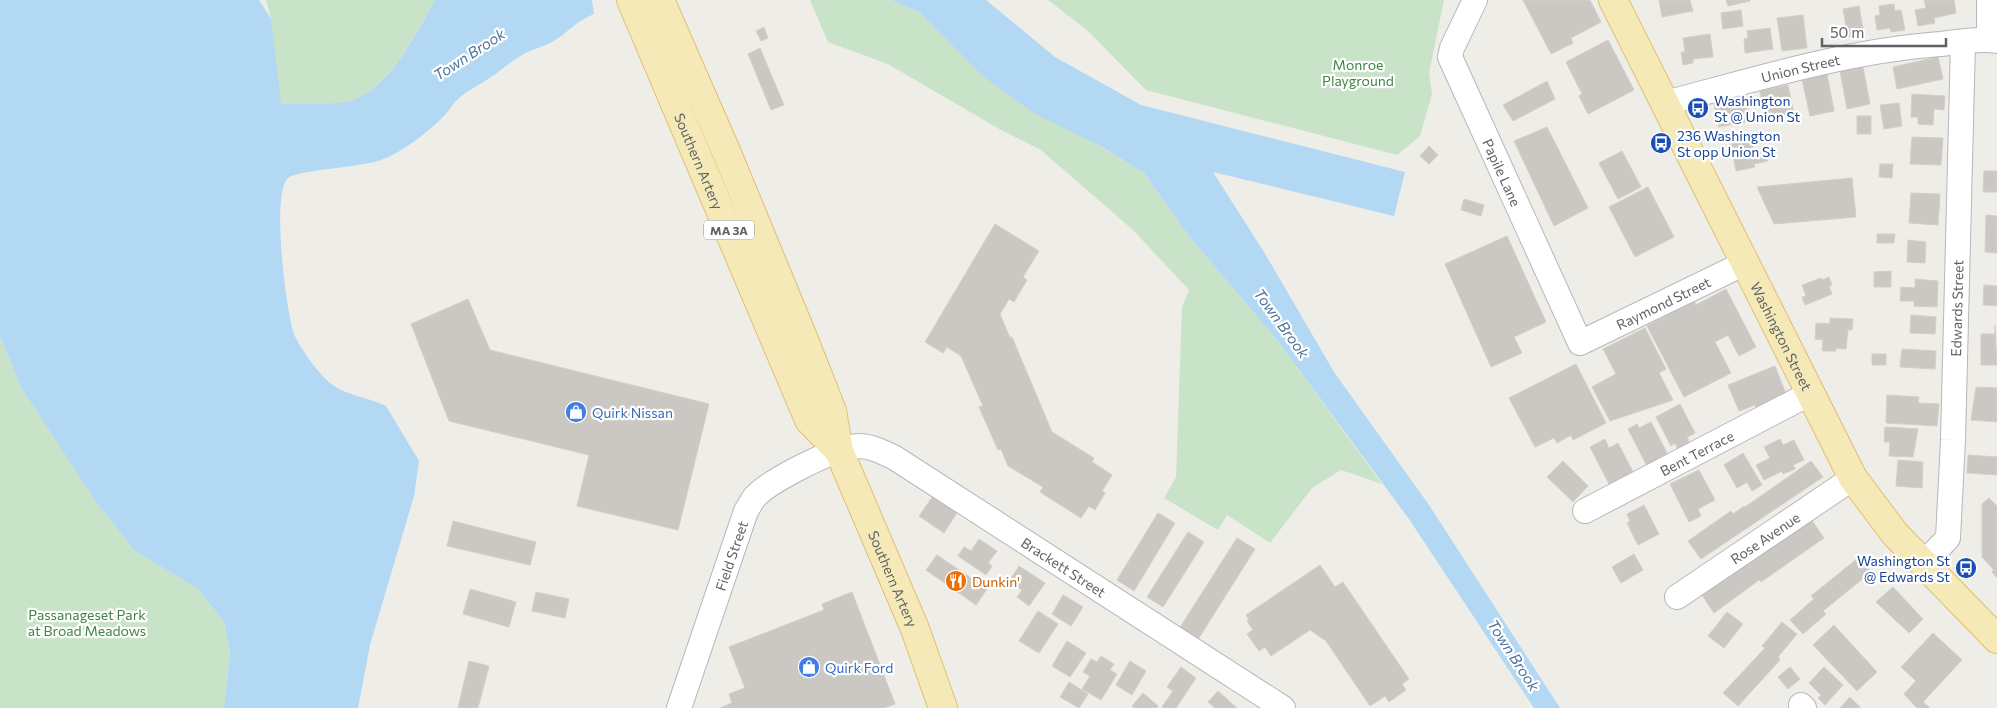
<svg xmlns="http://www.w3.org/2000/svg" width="1997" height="708" font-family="Commissioner,sans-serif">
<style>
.green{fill:#c8e3c8}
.water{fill:#b2d8f4}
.building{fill:#cbc8c4;stroke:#d3cfc7}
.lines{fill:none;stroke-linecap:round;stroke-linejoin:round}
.minor-casing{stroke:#b5b7ba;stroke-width:26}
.major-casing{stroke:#e0bf70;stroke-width:30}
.minor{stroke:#fff;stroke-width:24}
.major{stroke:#f5eab7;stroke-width:28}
.labels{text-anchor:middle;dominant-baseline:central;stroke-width:4.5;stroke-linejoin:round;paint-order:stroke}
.shield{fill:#fff;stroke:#8f9194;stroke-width:1}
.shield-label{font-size:12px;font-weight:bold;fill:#5f6266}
.park-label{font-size:14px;fill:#428244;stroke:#fff}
.street-label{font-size:14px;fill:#5f6266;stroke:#fff}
.transit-label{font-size:14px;fill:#164399;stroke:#fff;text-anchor:start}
.shop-label{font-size:14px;fill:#366cbe;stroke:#fff;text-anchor:start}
.food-label{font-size:14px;fill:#c56008;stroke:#fff;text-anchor:start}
.water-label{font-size:15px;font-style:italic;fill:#4c749c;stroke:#fff}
</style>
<rect width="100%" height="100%" fill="#efede8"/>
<!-- green -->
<path class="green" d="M266 0H435C416 32 389 90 350 101 336 105 297 103 280 104L271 19Z
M810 0H891L919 12 981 75 1144 173 1188 235 1277 340 1382 484 1341 470 1312 488 1270 543 1227 515 1218 530 1164 498 1176 477 1182 307 1189 290 1133 230 1041 150 1001 130 888 64 828 42Z
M1048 0H1444L1429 73 1432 94 1420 136 1397 155 1146 90 1087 30Z
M0 337 22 389 96 502 135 551 198 589 224 622 230 651 224 708H0Z"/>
<!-- water -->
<path class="water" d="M0 0H259L271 19 281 104C297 103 336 105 350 101 389 90 416 33 435 0H592L594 14C574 22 566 35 550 43 539 48 526 51 516 59 506 65 498 73 488 79 478 86 466 91 457 100 452 104 450 110 445 115 428 132 403 152 381 160 362 167 297 170 288 178 271 194 286 311 294 334 299 347 319 374 330 383 346 396 368 397 386 406L419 461 414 496 370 645 358 708H224L230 651 224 622 198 589 135 551 96 502 22 389 0 337Z
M891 0H986L1055 57 1141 105 1405 172 1394 216 1213 172 1264 252 1334 372 1429 505 1560 708H1534L1409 519 1277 340 1188 235 1144 173 1100 146 1035 114 981 75 919 12Z"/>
<!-- building -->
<path class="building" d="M1523 0H1590L1601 22 1571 38 1573 43 1551 54Z
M1659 0H1690L1693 11 1662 17Z
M1726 0H1750V1L1728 6Z
M1924 0H1954L1956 13 1934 18 1935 23 1918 26 1915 10 1926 8Z
M1894 4 1895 11 1901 10 1905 30 1891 32 1890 28 1877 30 1875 16 1880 15 1879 6Z
M1859 6 1864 34 1848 37 1843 9Z
M1741 10 1743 26 1723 29 1721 13Z
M1803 15 1807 48 1782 51 1777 18Z
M764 27 768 38 761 41 756 31Z
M1770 28 1773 49 1745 53 1744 39 1748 38 1747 31Z
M1710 34 1713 57 1693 59V63L1683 65 1681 52H1685L1683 38Z
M1608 40 1634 90 1588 114 1579 96 1582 94 1566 62Z
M760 48 784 105 771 110 748 54Z
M1938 57 1943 79 1897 89 1893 67Z
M1863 67 1870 104 1847 109 1840 71Z
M1827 74 1834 111 1810 116 1802 79Z
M1547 81 1555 99 1513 121 1503 105Z
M1788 85 1794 114 1765 119 1760 91Z
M1912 94 1945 96 1944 110 1934 109 1933 125 1918 124V117H1911Z
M1746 97 1750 121 1719 127 1714 104Z
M1899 103 1902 126 1884 129 1880 105Z
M1857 116H1871V134H1857Z
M1547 127 1588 208 1554 226 1514 141Z
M1912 137 1943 138 1941 165 1910 164Z
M1752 139 1755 153 1766 151 1768 161 1754 164 1755 167 1736 171 1731 144Z
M1429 146 1438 155 1429 164 1420 156Z
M1622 151 1641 187 1618 199 1599 163Z
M1880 164H1893L1892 178 1879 177Z
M1984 171H1997V192H1983Z
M1852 178 1856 217 1774 224 1757 187Z
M1648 187 1674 237 1635 257 1609 207Z
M1911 193 1940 194 1938 225 1909 223Z
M1464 199 1484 205 1481 216 1461 210Z
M1986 215 1997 216V253L1985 252Z
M995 224 1039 251 1023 277 1027 280 1014 302 1009 299 1000 314 1010 338 1012 337 1052 432 1094 458 1092 462 1112 475 1102 491 1105 493 1095 510 1089 506 1081 518 1040 492 1043 487 1008 466 1001 449 998 450 979 407 983 406 961 356 947 347 943 353 925 342Z
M1877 234H1895L1894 243H1877Z
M1507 236 1546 322 1514 337 1522 353 1491 367 1445 264Z
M1908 240 1926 242 1925 263 1907 262Z
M1891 271V287H1874V272Z
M1829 277 1832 285 1829 286 1832 294 1805 305 1802 297 1806 296 1802 285 1821 278 1822 280Z
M1915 279 1938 281 1937 307 1914 306V301H1900L1901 287 1915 288Z
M1984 285 1997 286V306L1983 305Z
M1726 289 1756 347 1739 356 1728 335 1715 342 1731 373 1684 397 1647 326 1694 301 1696 305Z
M468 299 490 350 709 404 678 530 577 506 589 455 449 421 411 324Z
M1911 315 1936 317 1935 334 1910 333Z
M1830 318 1853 319 1852 330H1848L1846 349 1836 348V351H1822L1823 340 1815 339 1816 323 1830 324Z
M1995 325 1997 365H1981V334H1995Z
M1645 328 1666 369 1659 373 1673 400 1610 421 1592 387 1616 374 1603 349Z
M1902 349 1936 351 1935 369 1900 367Z
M1872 354H1886V365H1872Z
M1576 364 1606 423 1573 440 1571 435 1557 443 1554 438 1535 447 1509 398Z
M1775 366 1786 394 1757 411 1755 405 1739 411 1728 385Z
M1976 387 1997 388V422L1971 420Z
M1887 395 1919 397 1918 403 1939 404 1937 426 1886 423Z
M1680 404 1695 433 1687 437 1690 444 1678 450 1675 443 1671 446 1656 417Z
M1651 422 1668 455 1647 466 1628 429 1637 424 1639 428Z
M1885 427 1918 429 1913 457 1889 456 1890 442H1884Z
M1605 439 1609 448 1618 443 1633 472 1609 484 1590 447Z
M1780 439 1783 445 1794 440 1804 460 1793 465 1795 469 1783 474 1782 471 1764 480 1756 465 1770 458 1764 447Z
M1743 453 1762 485 1752 491 1747 482 1737 488 1724 465Z
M1968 455 1997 457V475L1967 473Z
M1898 460 1923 462 1922 488 1896 486Z
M1563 461 1588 486 1573 502 1547 477Z
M1811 461 1823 477 1701 559 1688 541 1731 511 1733 514 1744 506 1745 507Z
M1699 470 1715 500 1698 509 1701 516 1689 522 1670 484Z
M933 496 957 513 944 533 919 516Z
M1989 498 1997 506V578L1992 572 1994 570 1982 557V504Z
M1644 505 1659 534 1638 545 1627 523 1630 521 1627 514Z
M1158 513 1175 523 1134 591 1117 580Z
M1811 519 1824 538 1761 582 1759 580 1714 613 1702 595Z
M453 521 536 542 530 565 447 546Z
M1188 532 1204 542 1163 607 1147 597Z
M1237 538 1255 549 1197 641 1179 629Z
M979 539 997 551 988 563 992 566 986 575 958 556 964 547 971 551Z
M1634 554 1643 570 1621 583 1612 567Z
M937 555 987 589 976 605 926 570Z
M1858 558 1871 572 1823 611 1826 614 1803 634 1790 620 1814 599 1811 596Z
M1320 565 1335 587 1343 582 1409 679 1402 684 1406 690 1389 702 1385 696 1370 706 1326 641 1310 630 1271 656 1265 647 1259 651 1247 634 1253 630 1247 621 1249 620 1246 615Z
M1019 566 1045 583 1029 606 1017 597 1022 590 1009 581Z
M1893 587 1923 619 1909 633 1876 602Z
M470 589 516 602 509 627 463 614Z
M536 592 569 599 565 618 532 611Z
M852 592 895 704 884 708H720L732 703 729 694 745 688 729 647 824 610 822 604Z
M1063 595 1083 607 1071 626 1052 614Z
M1038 611 1058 624 1039 653 1019 641Z
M1727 612 1743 624 1724 648 1708 636Z
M1782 622 1797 634 1778 657 1780 660 1738 706 1723 693 1765 648 1762 646Z
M1834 625 1877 672 1857 691 1813 645Z
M1933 633 1962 660 1923 702 1930 708H1917L1904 694 1916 681 1901 667Z
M1067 641 1086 653 1070 677 1052 666Z
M1101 656 1114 664 1110 670 1117 674 1101 700 1082 689 1090 676 1083 672 1091 659 1097 662Z
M469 661 489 666 478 708H458Z
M1130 661 1146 671 1132 695 1116 685Z
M1181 667 1196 678 1176 708H1164L1162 707 1173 691 1167 687Z
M1790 667 1800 679 1788 689 1778 677Z
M1824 667 1843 685 1825 705 1818 698 1821 695 1809 683Z
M1069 682 1088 694 1079 708 1060 697Z
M1218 691 1237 708H1215L1208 702Z
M1143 693 1158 706 1157 708H1134L1132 706Z
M1850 697 1861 708H1840Z"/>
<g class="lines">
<!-- minor casing -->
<g class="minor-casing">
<g id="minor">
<path id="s1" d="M1475 0 1452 48 1450 57 1580 343 1745 263"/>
<path d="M1989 0V40"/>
<path id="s2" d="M1666 103C1756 79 1847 51 1940 44 1959 42 1979 38 1997 41"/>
<path id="s3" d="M1585 511 1809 394"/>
<path id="s4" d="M1923 564 1948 538 1953 440 1963 42"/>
<path id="s5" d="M1677 597 1853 478"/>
<path d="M1801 705 1804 708"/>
<path id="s6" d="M679 708 746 511C749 507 751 502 754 498 768 481 836 447 858 446 871 446 883 452 895 458L1283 708"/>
</g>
</g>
<!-- major casing -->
<g class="major-casing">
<g id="major">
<path id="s7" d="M631 0 809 420 839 451"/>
<path id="s8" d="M660 0 726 151 802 335 832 411 839 451 915 629 943 708"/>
<path id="s9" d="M1613 0 1853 478 1895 534 1997 639"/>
</g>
</g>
<!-- minor -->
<use href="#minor" class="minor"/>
<!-- major -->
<use href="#major" class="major"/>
</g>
<!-- icons -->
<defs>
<g id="bus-disc" transform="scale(1.125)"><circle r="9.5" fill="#1a4fb4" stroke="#fff"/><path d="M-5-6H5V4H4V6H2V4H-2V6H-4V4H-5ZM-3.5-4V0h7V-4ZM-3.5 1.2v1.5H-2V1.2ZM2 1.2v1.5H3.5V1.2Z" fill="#fff"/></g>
<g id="shop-disc" transform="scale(1.125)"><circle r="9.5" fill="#3f7fe0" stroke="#fff"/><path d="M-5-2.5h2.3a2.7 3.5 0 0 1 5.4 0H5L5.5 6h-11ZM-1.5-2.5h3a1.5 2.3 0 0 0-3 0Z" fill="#fff"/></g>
<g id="restaurant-disc" transform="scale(1.125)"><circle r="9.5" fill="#e8710a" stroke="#fff"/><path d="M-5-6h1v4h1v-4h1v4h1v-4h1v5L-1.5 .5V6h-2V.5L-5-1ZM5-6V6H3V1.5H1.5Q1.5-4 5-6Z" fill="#fff"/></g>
</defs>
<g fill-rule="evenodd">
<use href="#bus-disc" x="1698" y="108"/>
<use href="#bus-disc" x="1661" y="143"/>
<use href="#shop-disc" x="576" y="412"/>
<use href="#bus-disc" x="1966" y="568"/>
<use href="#restaurant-disc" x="956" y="581"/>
<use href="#shop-disc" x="809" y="667"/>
</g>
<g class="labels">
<!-- shield labels -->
<rect class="shield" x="704" y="220.5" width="50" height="19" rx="4"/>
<g class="shield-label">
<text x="729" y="230">MA 3A</text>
</g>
<!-- park labels -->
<g class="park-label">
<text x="1358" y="64">Monroe<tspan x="1358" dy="16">Playground</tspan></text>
<text x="87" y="614">Passanageset Park<tspan x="87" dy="16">at Broad Meadows</tspan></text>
</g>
<!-- street labels -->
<g class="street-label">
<text stroke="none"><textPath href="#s2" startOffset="139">Union Street</textPath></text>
<text stroke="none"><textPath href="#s7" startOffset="175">Southern Artery</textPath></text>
<text stroke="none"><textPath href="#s1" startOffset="189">Papile Lane</textPath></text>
<text stroke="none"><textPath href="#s1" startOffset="469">Raymond Street</textPath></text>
<text stroke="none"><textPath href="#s4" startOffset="266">Edwards Street</textPath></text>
<text stroke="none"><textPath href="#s9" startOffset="376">Washington Street</textPath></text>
<text stroke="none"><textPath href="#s3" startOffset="126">Bent Terrace</textPath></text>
<text stroke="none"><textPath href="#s5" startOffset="106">Rose Avenue</textPath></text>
<text stroke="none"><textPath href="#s6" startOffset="161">Field Street</textPath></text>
<text stroke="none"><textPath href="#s6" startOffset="581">Brackett Street</textPath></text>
<text stroke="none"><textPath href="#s8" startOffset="625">Southern Artery</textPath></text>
</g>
<!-- transit labels -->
<g class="transit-label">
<text x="1714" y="100">Washington<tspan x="1714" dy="16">St @ Union St</tspan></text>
<text x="1677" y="135">236 Washington<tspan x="1677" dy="16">St opp Union St</tspan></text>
<text x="1950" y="560" text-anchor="end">Washington St<tspan x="1950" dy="16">@ Edwards St</tspan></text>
</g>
<!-- shop labels -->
<g class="shop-label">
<text x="592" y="412">Quirk Nissan</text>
<text x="825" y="667">Quirk Ford</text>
</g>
<!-- food labels -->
<g class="food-label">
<text x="972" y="581">Dunkin'</text>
</g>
<!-- water labels -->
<g class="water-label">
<text transform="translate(469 54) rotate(-33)">Town Brook</text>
<text transform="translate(1282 323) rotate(54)">Town Brook</text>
<text transform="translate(1514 655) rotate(57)">Town Brook</text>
</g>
</g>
<!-- scale -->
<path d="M1822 38v8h124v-8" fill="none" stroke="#5f6266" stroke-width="2.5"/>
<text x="1830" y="38" font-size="15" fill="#5f6266" stroke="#ffffff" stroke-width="4" paint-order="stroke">50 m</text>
</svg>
